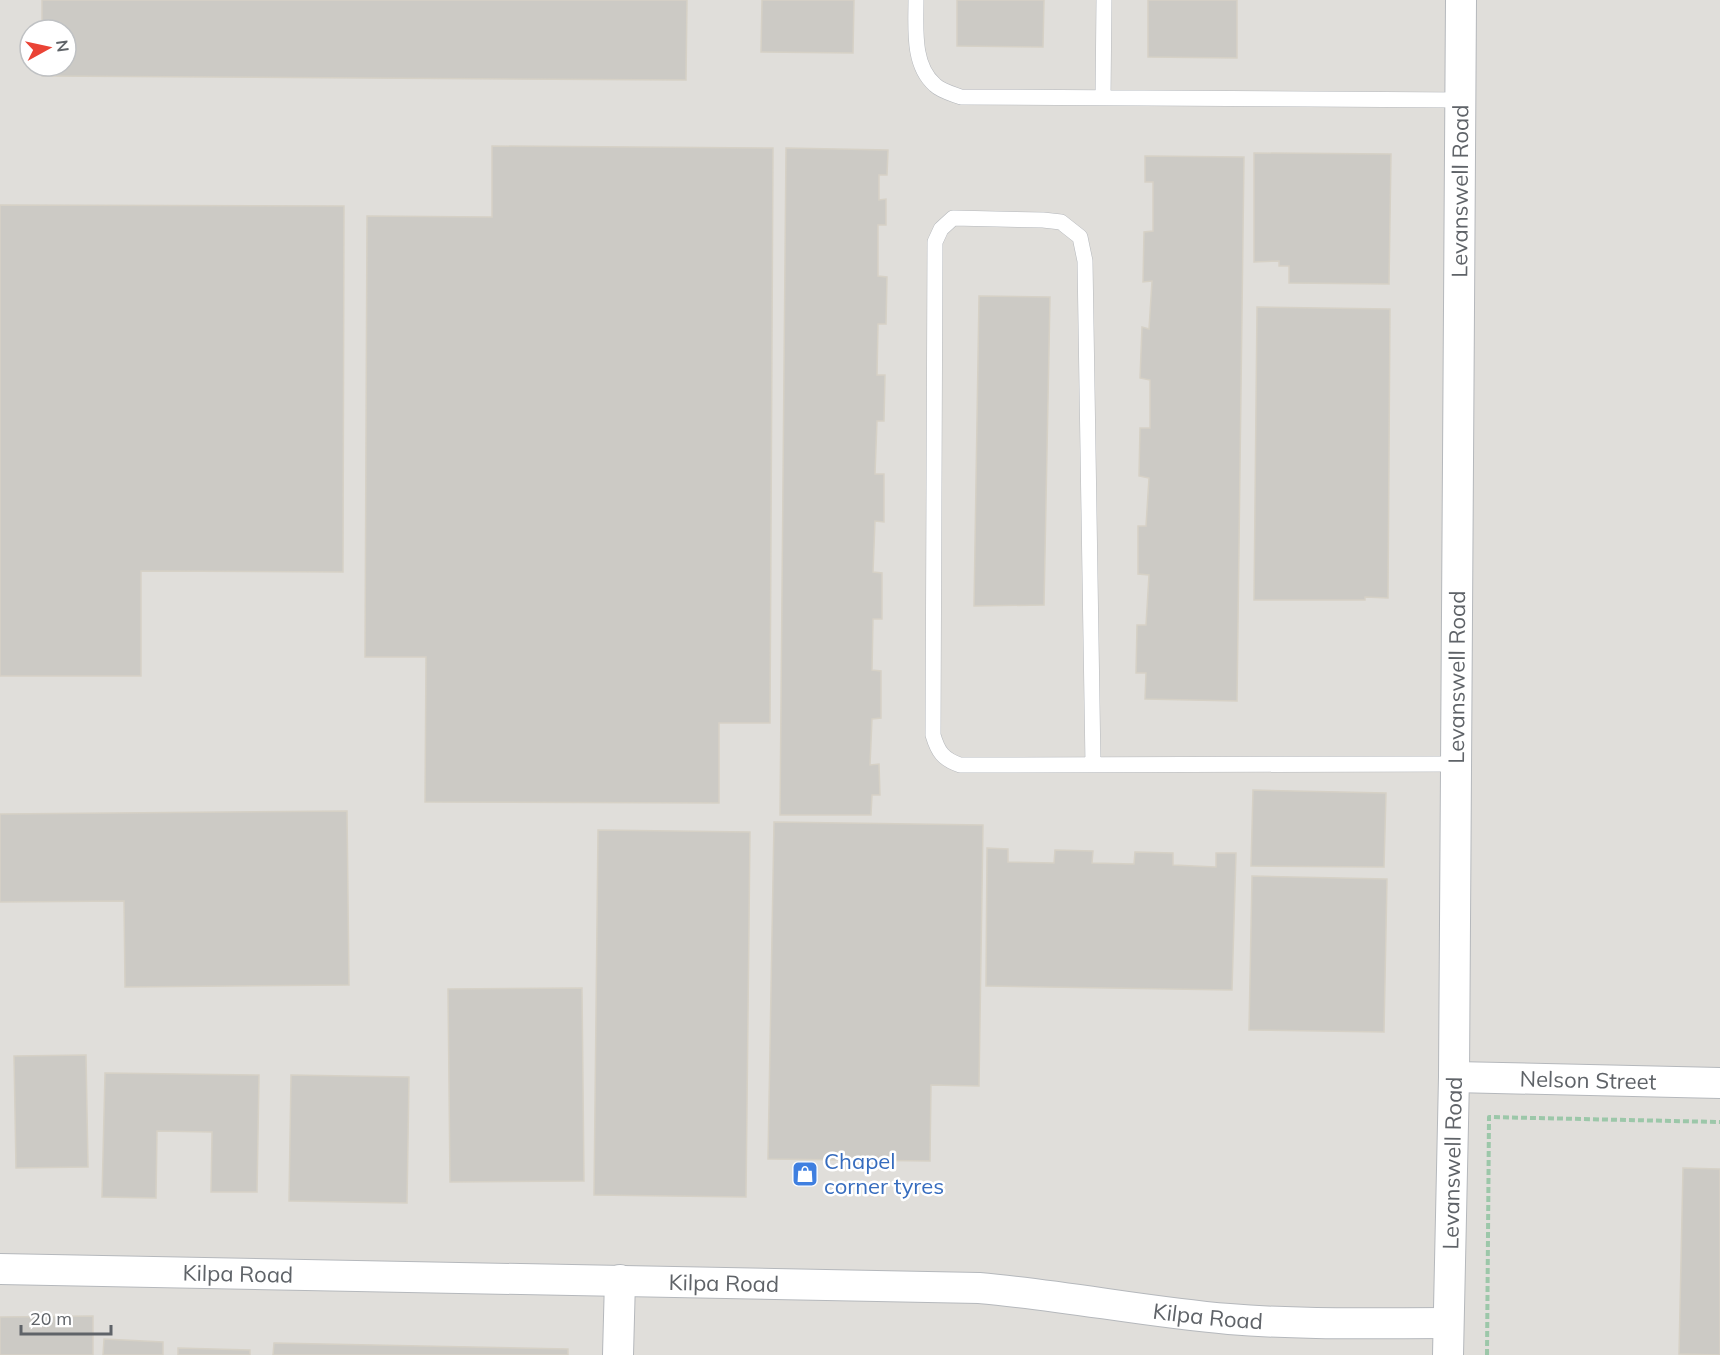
<svg xmlns="http://www.w3.org/2000/svg" width="1720" height="1355" font-family="Mulish,sans-serif">
<style>
.industrial{fill:#e0deda;fill-rule:evenodd}
.building{fill:#cccac5;stroke:#d6d1c6;stroke-width:1.5}
.lines{fill:none;stroke-linecap:round;stroke-linejoin:round}
.lane-casing{stroke:#b5b8bc;stroke-width:16}
.street-casing{stroke:#b5b8bc;stroke-width:32}
.path{stroke:#9cc7a9;stroke-width:4;stroke-dasharray:6 3;stroke-linecap:butt}
.lane{stroke:#fff;stroke-width:15}
.street{stroke:#fff;stroke-width:30}
.labels{text-anchor:middle;dominant-baseline:central;stroke-width:5;stroke-linejoin:round;paint-order:stroke}
.street-label{font-size:22px;fill:#5f6368;stroke:#fff}
.shop-label{font-size:22px;fill:#366cbe;stroke:#fff;text-anchor:start}
</style>
<rect width="100%" height="100%" fill="#f1efe8"/>
<!-- industrial -->
<path class="industrial" d="M0 0H1720V1355H0ZM30 30H66V66H30Z"/>
<!-- building -->
<path class="building" d="M42 0H687L686 80 42 76V66H66V30H42Z
M762 0H854L853 53 761 52Z
M957 0H1044L1043 47 957 46Z
M1148 0H1237V58L1148 57Z
M492 146 773 148 770 723H719V803L425 802 426 657H365L367 216 492 217Z
M786 148 888 150 887 175H879V200L886 199V225H878V276L887 277 886 324H878L877 375H885L884 421H877L875 474H884V522L875 521 873 572 882 573V619H873L872 670 881 671V718L872 719 870 765 879 764 880 795H872L871 815H780Z
M1254 153 1391 154 1389 284 1289 283V266H1279V261L1254 262Z
M1145 156 1244 157 1237 701 1145 699 1146 673H1136L1137 625H1146L1149 575 1138 574V526H1146L1149 478 1139 476 1140 428H1150V380L1140 378 1142 327 1149 329 1152 281 1143 282 1144 232 1153 231V182H1145Z
M0 205 344 206 343 572 141 571V676H0Z
M979 296 1050 297 1044 605 974 606Z
M1257 307 1390 309 1388 598 1365 597V600H1254Z
M1253 790 1386 793 1384 867 1251 866Z
M347 811 349 985 125 987 124 901 0 902V814Z
M774 822 983 825 979 1086 931 1085 930 1161 768 1159Z
M598 830 750 832 746 1197 594 1195Z
M987 848 1008 849V862L1054 863 1055 850 1093 851 1092 863 1134 864 1135 852 1173 853V865L1216 867V853H1236L1232 990 986 986Z
M1252 876 1387 879 1384 1032 1249 1030Z
M582 988 584 1181 450 1182 448 989Z
M86 1055 88 1167 16 1168 14 1056Z
M105 1073 259 1075 257 1192H211L212 1132 157 1131 156 1198 102 1197Z
M291 1075 409 1077 407 1203 289 1201Z
M1683 1168 1720 1169V1355L1679 1354Z
M93 1316V1355H0V1317Z
M104 1339 163 1342V1355H103Z
M274 1343 568 1349V1355H273Z
M178 1348 250 1350V1355H178Z"/>
<g class="lines">
<!-- lane casing -->
<g class="lane-casing">
<path id="lane" d="M916 0C916 28 912 65 935 85 941 91 953 94 961 97L1460 100
M1103 98 1104 0
M1093 765 1085 261 1080 237 1061 222 1043 220 953 218 941 229 935 242 933 735C938 752 943 759 960 765L1456 764"/>
</g>
<!-- street casing -->
<g class="street-casing">
<g id="street">
<path id="s1" d="M1454 1077 1720 1083"/>
<path id="s2" d="M0 1269 979 1288C1063 1295 1145 1312 1229 1319 1301 1325 1375 1323 1448 1323"/>
<path d="M618 1355 620 1280"/>
<path id="s3" d="M1448 1355 1454 1077 1461 0"/>
</g>
</g>
<!-- path -->
<path class="path" d="M1487 1355 1489 1117 1720 1122"/>
<!-- lane -->
<use href="#lane" class="lane"/>
<!-- street -->
<use href="#street" class="street"/>
</g>
<!-- icons -->
<defs>
<g id="shop-square" transform="scale(1.35)"><rect x="-9" y="-9" width="18" height="18" rx="4" fill="#3f7fe0" stroke="#fff"/><path d="M-5-2.5h2.3a2.7 3.5 0 0 1 5.4 0H5L5.5 6h-11ZM-1.5-2.5h3a1.5 2.3 0 0 0-3 0Z" fill="#fff"/></g>
</defs>
<g fill-rule="evenodd">
<use href="#shop-square" x="805" y="1174"/>
</g>
<g class="labels">
<!-- street labels -->
<g class="street-label">
<text stroke="none"><textPath href="#s3" startOffset="1164">Levanswell Road</textPath></text>
<text stroke="none"><textPath href="#s3" startOffset="678">Levanswell Road</textPath></text>
<text stroke="none"><textPath href="#s1" startOffset="134">Nelson Street</textPath></text>
<text stroke="none"><textPath href="#s3" startOffset="192">Levanswell Road</textPath></text>
<text stroke="none"><textPath href="#s2" startOffset="238">Kilpa Road</textPath></text>
<text stroke="none"><textPath href="#s2" startOffset="724">Kilpa Road</textPath></text>
<text stroke="none"><textPath href="#s2" startOffset="1210">Kilpa Road</textPath></text>
</g>
<!-- shop labels -->
<g class="shop-label">
<text x="824" y="1161">Chapel<tspan x="824" dy="25">corner tyres</tspan></text>
</g>
</g>
<!-- north arrow -->
<g transform="translate(48 48) rotate(82)"><circle r="28" fill="#ffffff" stroke="#bfc1c3" stroke-width="1.5"/>
<path d="M0-4.5L10 22L0 15L-10 22Z" fill="#ea4335"/>
<text y="-9" font-size="16" font-weight="bold" text-anchor="middle" fill="#5f6368">N</text>
</g>
<!-- scale -->
<path d="M21 1325v9h90v-9" fill="none" stroke="#5f6368" stroke-width="3"/>
<text x="30" y="1325" font-size="18" fill="#5f6368" stroke="#ffffff" stroke-width="4.5" paint-order="stroke">20 m</text>
</svg>
